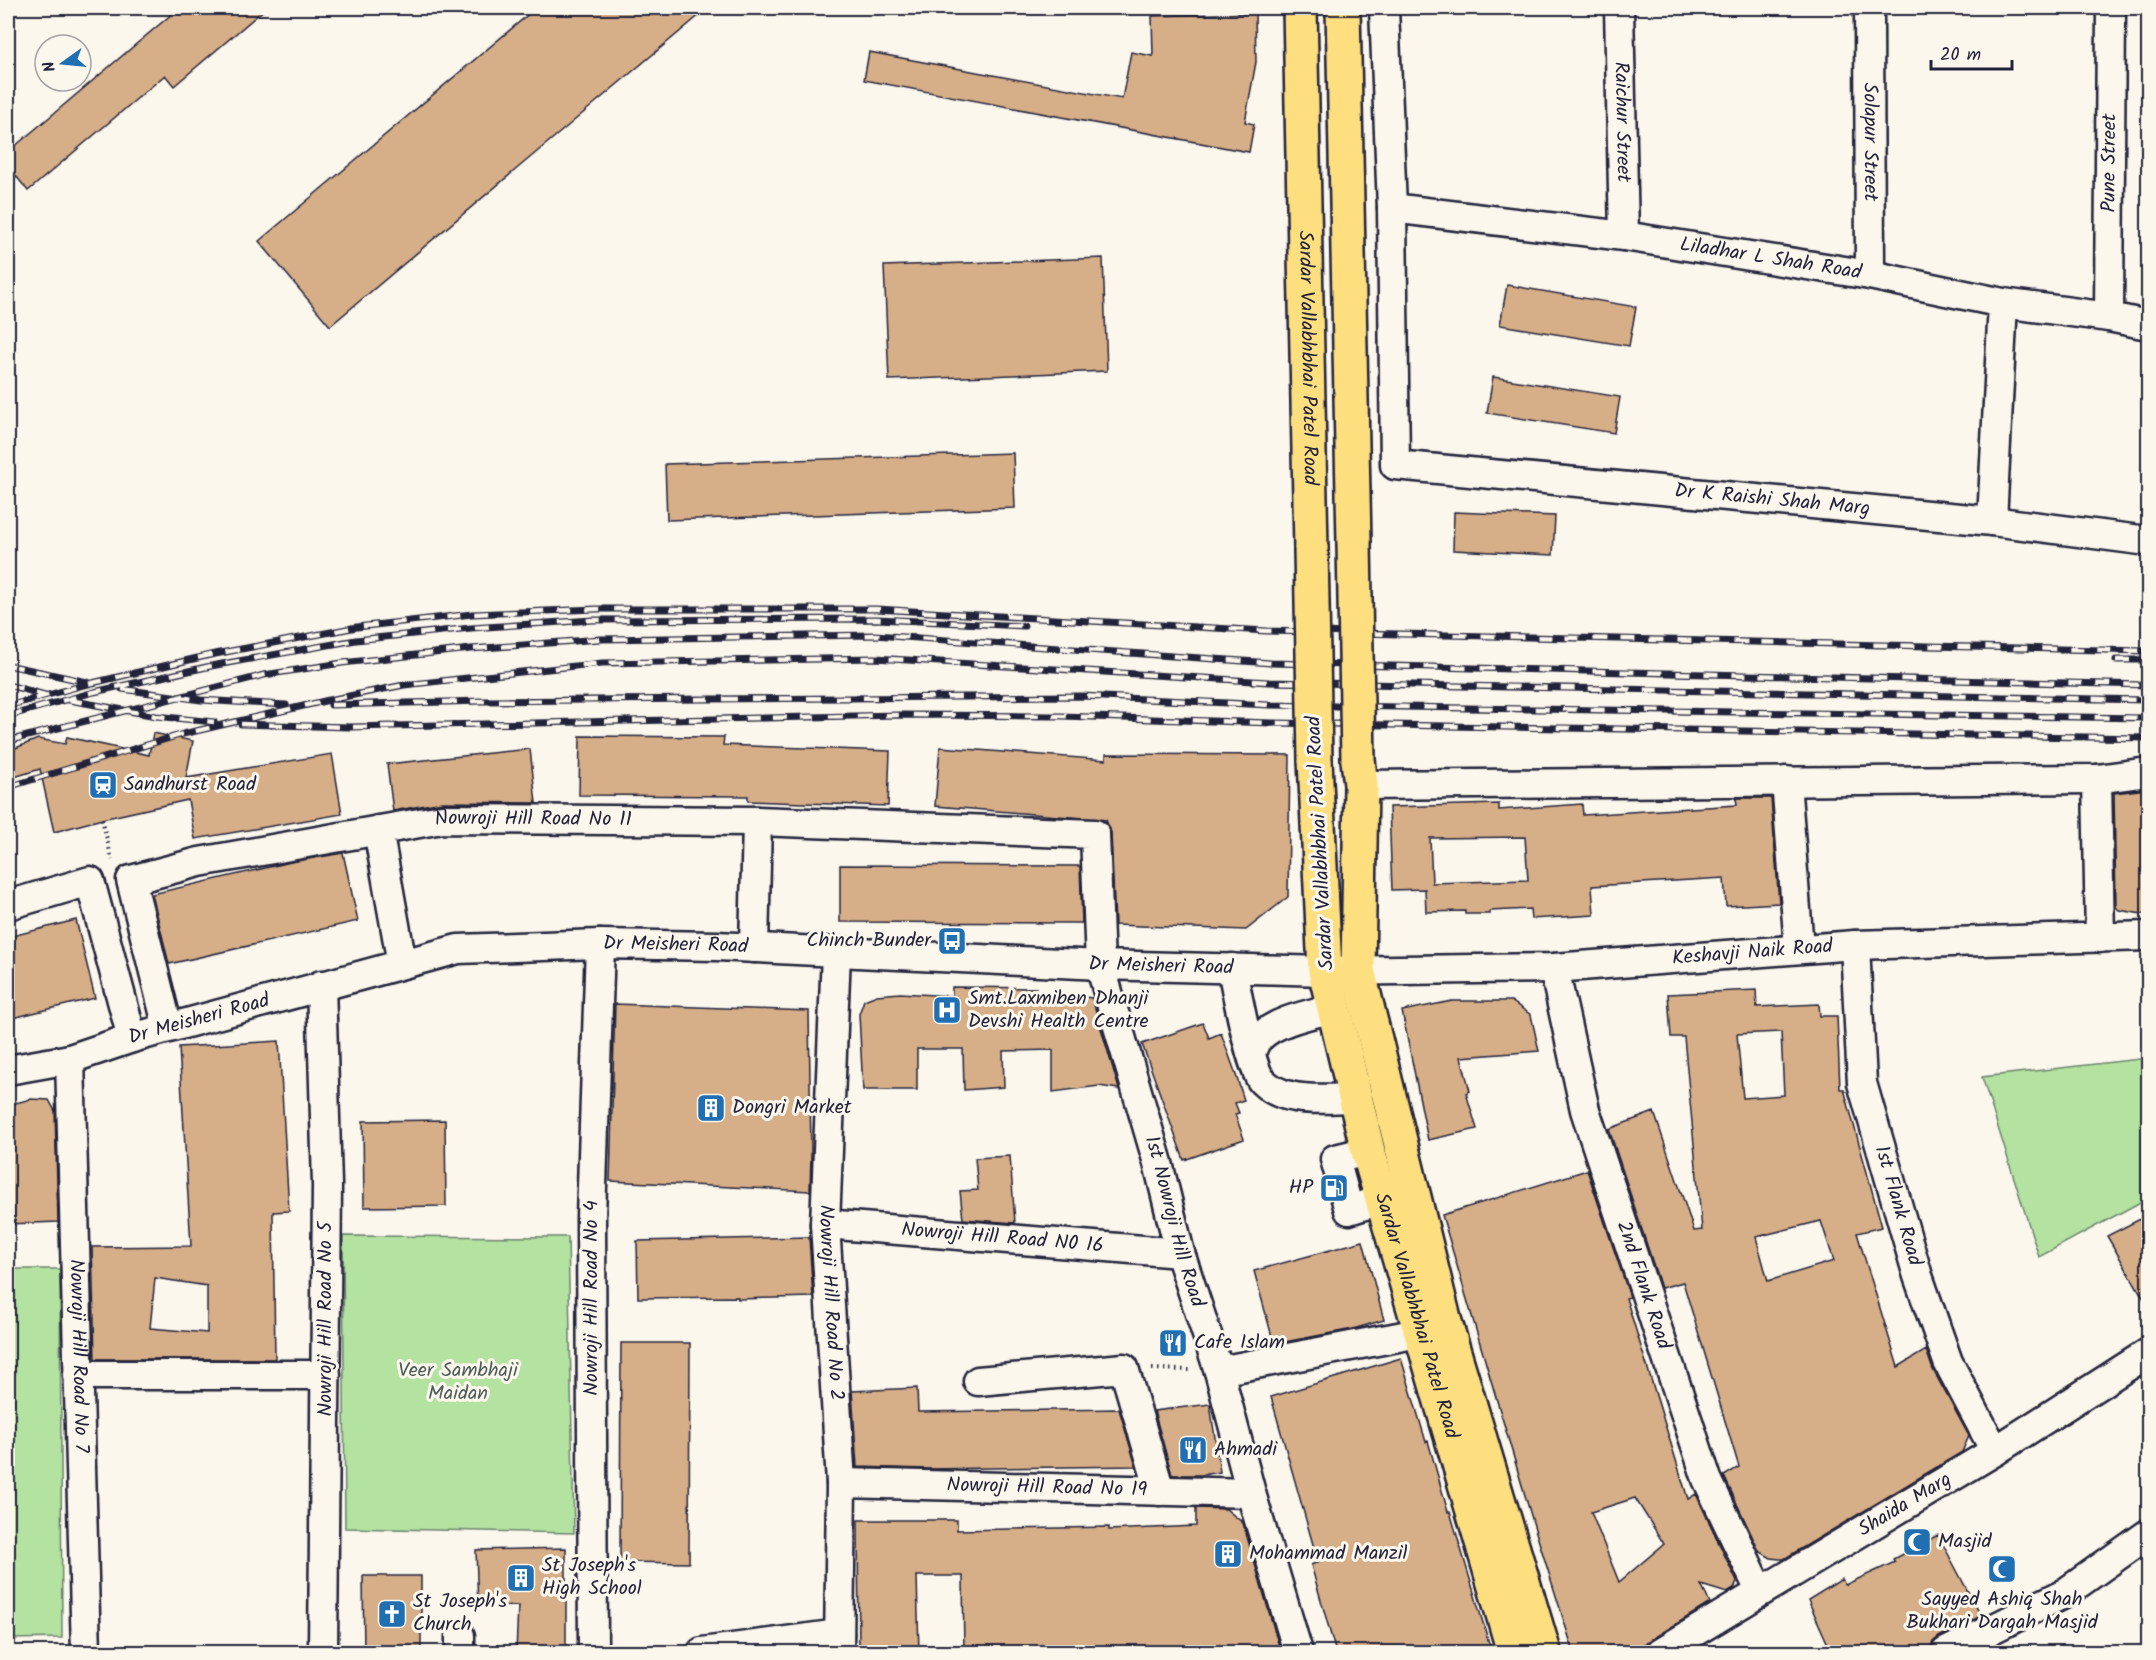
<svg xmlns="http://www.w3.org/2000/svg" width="2156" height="1660" font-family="Kalam,sans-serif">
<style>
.green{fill:#b4e2a1;stroke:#6b826e;stroke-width:1.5}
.building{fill:#d6ae87;stroke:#22223b;stroke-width:1.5;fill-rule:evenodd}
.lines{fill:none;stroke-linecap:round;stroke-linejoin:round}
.minor-casing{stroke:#22223b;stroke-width:33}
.major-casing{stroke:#22223b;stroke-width:38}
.path{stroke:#22223b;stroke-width:4;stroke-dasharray:1.5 4.5;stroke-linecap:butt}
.minor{stroke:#fbf7ec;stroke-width:28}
.major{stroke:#fddf80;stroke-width:33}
.rail-casing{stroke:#22223b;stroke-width:7}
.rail{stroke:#fbf7ec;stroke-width:4.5;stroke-dasharray:14;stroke-linecap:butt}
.major-bridge-casing{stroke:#22223b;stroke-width:38;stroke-linecap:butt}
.major-bridge{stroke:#fddf80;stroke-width:33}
.labels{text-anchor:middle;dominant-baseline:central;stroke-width:6;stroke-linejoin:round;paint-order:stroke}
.street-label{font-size:20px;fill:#22223b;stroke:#fbf7ec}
.poi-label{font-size:20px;fill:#22223b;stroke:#fbf7ec;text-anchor:start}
.park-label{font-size:20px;fill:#4e5c5a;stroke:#fbf7ec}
</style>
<rect width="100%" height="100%" fill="#fbf7ec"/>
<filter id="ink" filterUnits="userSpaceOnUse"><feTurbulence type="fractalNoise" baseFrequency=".0167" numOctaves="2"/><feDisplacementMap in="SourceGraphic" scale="12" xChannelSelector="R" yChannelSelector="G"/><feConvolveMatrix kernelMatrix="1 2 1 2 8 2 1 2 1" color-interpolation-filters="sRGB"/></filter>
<g filter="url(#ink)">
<!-- green -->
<path class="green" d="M2148 1058V1198L2039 1257 1982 1077Z
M343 1236 568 1237 574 1533 345 1528Z
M8 1269H60L62 1638 8 1639Z"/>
<!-- building -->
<path class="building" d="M179 8H266L174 86 165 75 28 191 8 166V152Z
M536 8H708L330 326 259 241Z
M1255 13 1256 62 1245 122 1254 124 1249 152 864 80 869 52 1122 99 1131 52 1153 56 1152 16Z
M1103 258 1107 371 889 380 884 266Z
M1507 285 1636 307 1629 346 1500 325Z
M1493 377 1620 397 1614 433 1487 413Z
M1013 453 1015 508 667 520 665 464Z
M1454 512 1555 516 1553 555 1453 550Z
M153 733 193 741 186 778 332 754 342 814 195 839 188 800 102 819 54 832 40 769 8 779V751L38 739 65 744 67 737 149 755Z
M580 736 724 737 723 745 890 751 888 806 748 801V796L579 795Z
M940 747 1106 760V754L1290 755 1288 897 1246 930 1115 925 1111 833 1106 820 935 806Z
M530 749 536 803 442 802 393 811 387 764Z
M2148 789V915L2119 910 2116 907 2114 793Z
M1736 798H1771L1779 903 1726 906 1724 878 1592 886 1594 915 1531 919 1530 909 1490 911V914H1465V911L1426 912 1425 889 1392 890 1389 807 1499 804V810L1582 804 1583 815 1737 805ZM1525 837 1528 880 1432 883 1430 838Z
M343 853 358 921 169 964 152 894 291 862Z
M840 865 1080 866 1082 923 840 922Z
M76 920 95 998 8 1019V937Z
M952 987 1036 988 1039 998 1067 995 1092 998 1119 1089 1099 1086 1053 1092V1050L1003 1051 1004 1087 964 1090 963 1049H917V1090H863L859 1014 864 1000 877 995 900 993 952 996Z
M1756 990 1757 1007 1819 1004 1820 1016H1837L1840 1089H1844L1882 1227 1857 1233 1898 1367 1926 1350 1933 1370 1969 1436 1962 1452 1784 1559H1779L1771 1558 1759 1551 1724 1476 1739 1467 1683 1282 1661 1288 1609 1129 1654 1112 1694 1231 1702 1230 1684 1037H1671L1668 994ZM1781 1032 1784 1095 1743 1098 1737 1034ZM1821 1221 1834 1261 1768 1281 1756 1237Z
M1452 1001H1511L1531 1015 1539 1051 1461 1057 1470 1091 1466 1093 1477 1129 1428 1140 1402 1011Z
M615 1004 809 1011 811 1156 810 1191 610 1181Z
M1203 1023 1209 1038 1221 1033 1235 1072 1244 1100 1235 1103 1239 1113 1235 1114 1244 1139 1184 1160 1142 1044Z
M279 1041 289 1211 273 1212 275 1359H95L92 1247 191 1246 179 1047ZM155 1278 207 1286V1333L150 1328Z
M31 1099 49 1100 55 1111 58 1222 8 1224V1105Z
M445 1120 446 1206 364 1207 363 1121Z
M1010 1156 1015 1223 963 1219 960 1191 978 1190 975 1158Z
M1587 1170 1630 1297 1626 1298 1688 1499 1696 1494 1737 1582 1734 1589 1727 1593 1701 1585 1710 1603 1630 1653H1574L1535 1529 1442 1215ZM1635 1498 1664 1544 1619 1582 1591 1512Z
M2148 1215V1306L2107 1236Z
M809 1237 813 1297 738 1299V1297L638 1298 637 1241Z
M1363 1241 1384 1320 1353 1329 1274 1344 1254 1271Z
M621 1343H690L689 1563 620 1562Z
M1401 1358 1426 1442 1428 1441 1448 1512H1450L1492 1653H1336L1311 1565 1318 1562 1271 1397Z
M917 1388 918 1412 1119 1409 1136 1466 928 1469 857 1467 852 1391Z
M1210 1404 1220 1472 1201 1475H1172L1154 1411Z
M1196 1508 1226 1509 1243 1523 1281 1653H964L963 1576H917L919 1653H859L858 1520H957V1530L1109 1527V1530L1196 1526Z
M1938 1535 1981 1616 1939 1637 1933 1642 1930 1649 1923 1653H1832L1808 1600 1842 1579 1845 1585 1895 1562 1893 1559Z
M566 1548V1653H516L518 1606 478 1607 476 1550Z
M363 1576H421V1653H364Z"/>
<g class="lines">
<!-- minor casing -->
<g class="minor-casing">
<g id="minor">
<path id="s1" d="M1384 8 1392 208 1395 465 1992 521 2148 541"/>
<path id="s2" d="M1619 8 1624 236"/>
<path id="s3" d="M1869 8 1870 275"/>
<path id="s4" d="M1392 208 1624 236 1870 275 2003 303 2109 317 2148 325"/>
<path id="s5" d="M2109 317 2111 8"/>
<path d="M1992 521 2003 303"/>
<path d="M2097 779 2100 938"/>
<path d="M1786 781 1799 948"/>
<path d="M1361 785 2097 779 2148 772"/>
<path d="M378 830 402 964"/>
<path d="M8 905 90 881 132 1038"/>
<path id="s6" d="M1855 945 1862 1083 1918 1276 1948 1362 1995 1451"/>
<path d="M754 948 757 821"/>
<path id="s7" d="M836 953 825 1224 841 1483 839 1652"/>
<path d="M1232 968C1236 989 1251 1069 1262 1081 1269 1088 1280 1094 1290 1096 1311 1101 1334 1098 1355 1098"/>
<path id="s8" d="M1554 968 1585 1110 1707 1479 1760 1591"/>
<path d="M321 985 327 1184 323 1652"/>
<path id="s9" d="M168 1028 131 880 199 862 442 819 757 821 1095 834 1100 965 1158 1163 1180 1253 1219 1371 1251 1493 1298 1652"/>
<path d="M1251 1052C1253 1048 1255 1042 1258 1039 1274 1021 1311 1014 1334 1008"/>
<path id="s10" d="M70 1059 86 1652"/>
<path id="s11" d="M8 1070 70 1059 132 1038 458 949 600 944 717 946 1100 965 1325 971 1554 968 1855 945 2148 936"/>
<path d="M1368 1151 1335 1159 1349 1210 1381 1200"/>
<path id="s12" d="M825 1224 1180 1253"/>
<path d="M1219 1371 1419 1333 1439 1322"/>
<path d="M78 1375H326"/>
<path d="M978 1381 1124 1368 1160 1491"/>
<path id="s13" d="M841 1483 1251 1493"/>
<path d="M460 1636V1652"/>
<path d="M593 1652 591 1217 600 944"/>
<path d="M702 1652 839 1634"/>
<path id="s14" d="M1661 1652 1995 1451 2148 1353"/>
<path d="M1946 1652 2065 1593 2148 1534"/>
</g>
</g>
<!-- major casing -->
<g class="major-casing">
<g id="major">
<path id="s15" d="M1300 8 1311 549"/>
<path d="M1343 8 1354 543"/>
<path id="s16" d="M1315 760 1325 971 1368 1151 1514 1652"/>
<path d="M1358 760 1361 785 1358 970 1444 1319 1544 1652"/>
</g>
</g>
<!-- path -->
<path class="path" d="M102 819 112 860
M1152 1369 1190 1370"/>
<!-- minor -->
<use href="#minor" class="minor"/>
<!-- major -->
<use href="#major" class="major"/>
<!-- rail casing -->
<g class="rail-casing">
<path id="rail" d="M2116 660H2148
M8 665 87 682
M8 685 45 695
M122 689 201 700 286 705
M69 700 156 716 214 722
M331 705 483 701 1082 696 1269 705 2148 718
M8 706 84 685 210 655 357 627 472 614 597 609H876L1267 631 2148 651
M8 716 94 692 211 666 356 640 471 628 593 620 877 619 1024 626
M241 724 350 727 898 715 1061 716 1272 723 2148 738
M8 741 264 675 342 663 471 649 600 639 875 635 1271 663 2148 685
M8 787 183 734 329 700 404 685 602 663 875 658 1269 682 2148 700"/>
</g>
<!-- rail -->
<use href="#rail" class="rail"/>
<!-- major-bridge casing -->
<g class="major-bridge-casing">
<path id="major-bridge" d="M1354 543 1358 760
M1311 549 1315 760"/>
</g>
<!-- major-bridge -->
<use href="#major-bridge" class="major-bridge"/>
</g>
</g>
<!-- icons -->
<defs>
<g id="station-square" transform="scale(1.5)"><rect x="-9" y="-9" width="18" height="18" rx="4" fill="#1f6fb2" stroke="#fbf7ec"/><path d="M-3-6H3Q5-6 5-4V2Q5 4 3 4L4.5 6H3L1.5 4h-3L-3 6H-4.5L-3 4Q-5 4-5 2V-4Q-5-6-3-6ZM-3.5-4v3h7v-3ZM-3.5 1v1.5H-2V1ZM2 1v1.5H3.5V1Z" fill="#fff"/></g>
<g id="bus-square" transform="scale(1.5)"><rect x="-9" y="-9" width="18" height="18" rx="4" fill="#1f6fb2" stroke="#fbf7ec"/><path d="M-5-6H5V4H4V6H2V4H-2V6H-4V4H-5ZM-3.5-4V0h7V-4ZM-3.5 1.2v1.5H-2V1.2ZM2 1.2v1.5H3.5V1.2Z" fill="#fff"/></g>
<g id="hospital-square" transform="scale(1.5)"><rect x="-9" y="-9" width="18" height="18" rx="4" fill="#1f6fb2" stroke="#fbf7ec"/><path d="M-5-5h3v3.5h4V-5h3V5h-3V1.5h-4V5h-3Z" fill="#fff"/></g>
<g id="building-square" transform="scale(1.5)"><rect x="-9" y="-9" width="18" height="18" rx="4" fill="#1f6fb2" stroke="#fbf7ec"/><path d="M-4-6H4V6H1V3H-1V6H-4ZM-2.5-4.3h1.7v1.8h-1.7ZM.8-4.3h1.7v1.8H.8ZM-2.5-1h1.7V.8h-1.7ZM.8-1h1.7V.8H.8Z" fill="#fff"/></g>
<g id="fuel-square" transform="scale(1.5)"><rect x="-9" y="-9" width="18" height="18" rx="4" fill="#1f6fb2" stroke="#fbf7ec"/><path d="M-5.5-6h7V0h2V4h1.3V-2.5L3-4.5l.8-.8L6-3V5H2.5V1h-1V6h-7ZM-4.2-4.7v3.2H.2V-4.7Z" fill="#fff"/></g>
<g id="restaurant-square" transform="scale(1.5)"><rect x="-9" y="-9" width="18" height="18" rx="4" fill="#1f6fb2" stroke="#fbf7ec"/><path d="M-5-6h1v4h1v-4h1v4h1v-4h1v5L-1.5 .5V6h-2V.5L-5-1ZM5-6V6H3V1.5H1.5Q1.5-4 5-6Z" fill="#fff"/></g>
<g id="mosque-square" transform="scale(1.5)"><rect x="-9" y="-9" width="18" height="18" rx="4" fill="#1f6fb2" stroke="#fbf7ec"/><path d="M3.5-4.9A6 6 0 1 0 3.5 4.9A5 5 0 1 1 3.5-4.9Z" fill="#fff"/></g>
<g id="church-square" transform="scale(1.5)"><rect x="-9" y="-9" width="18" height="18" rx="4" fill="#1f6fb2" stroke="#fbf7ec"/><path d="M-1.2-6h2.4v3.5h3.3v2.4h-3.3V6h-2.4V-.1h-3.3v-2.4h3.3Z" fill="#fff"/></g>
</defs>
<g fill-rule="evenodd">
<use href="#station-square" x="103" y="785"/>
<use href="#bus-square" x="952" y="941"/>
<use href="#hospital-square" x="947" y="1010"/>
<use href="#building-square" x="711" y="1108"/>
<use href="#fuel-square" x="1334" y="1188"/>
<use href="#restaurant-square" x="1173" y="1343"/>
<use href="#restaurant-square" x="1193" y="1450"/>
<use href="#mosque-square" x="1917" y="1542"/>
<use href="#building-square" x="1228" y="1554"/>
<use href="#mosque-square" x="2002" y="1569"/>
<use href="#building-square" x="521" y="1578"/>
<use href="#church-square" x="392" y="1614"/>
</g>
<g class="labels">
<!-- street labels -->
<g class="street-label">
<text stroke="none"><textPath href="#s2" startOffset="114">Raichur Street</textPath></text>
<text stroke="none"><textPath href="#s3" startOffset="134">Solapur Street</textPath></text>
<text stroke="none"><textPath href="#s5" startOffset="154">Pune Street</textPath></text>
<text stroke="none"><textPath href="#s4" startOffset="382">Liladhar L Shah Road</textPath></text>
<text stroke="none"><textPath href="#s15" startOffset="350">Sardar Vallabhbhai Patel Road</textPath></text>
<text stroke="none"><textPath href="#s1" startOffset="836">Dr K Raishi Shah Marg</textPath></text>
<text stroke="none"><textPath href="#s9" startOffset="561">Nowroji Hill Road No 11</textPath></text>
<text transform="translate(1321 843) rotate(-93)">Sardar Vallabhbhai Patel Road</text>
<text stroke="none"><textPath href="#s11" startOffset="684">Dr Meisheri Road</textPath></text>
<text stroke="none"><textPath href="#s11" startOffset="1762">Keshavji Naik Road</textPath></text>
<text stroke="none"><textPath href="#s11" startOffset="1170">Dr Meisheri Road</textPath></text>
<text stroke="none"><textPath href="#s11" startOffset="198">Dr Meisheri Road</textPath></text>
<text stroke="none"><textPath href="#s6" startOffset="266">1st Flank Road</textPath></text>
<text stroke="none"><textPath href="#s9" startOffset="1521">1st Nowroji Hill Road</textPath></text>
<text stroke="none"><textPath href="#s12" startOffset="178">Nowroji Hill Road N0 16</textPath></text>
<text stroke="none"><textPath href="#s8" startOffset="330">2nd Flank Road</textPath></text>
<text transform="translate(592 1298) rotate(-90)">Nowroji Hill Road No 4</text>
<text stroke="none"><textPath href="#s7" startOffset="350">Nowroji Hill Road No 2</textPath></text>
<text stroke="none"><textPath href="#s16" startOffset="568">Sardar Vallabhbhai Patel Road</textPath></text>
<text transform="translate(326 1319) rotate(-90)">Nowroji Hill Road No 5</text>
<text stroke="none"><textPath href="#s10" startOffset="297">Nowroji Hill Road No 7</textPath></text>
<text stroke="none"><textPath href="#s13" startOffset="206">Nowroji Hill Road No 19</textPath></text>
<text stroke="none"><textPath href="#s14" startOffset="285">Shaida Marg</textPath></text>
</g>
<!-- poi labels -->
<g class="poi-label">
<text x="124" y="785">Sandhurst Road</text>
<text x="931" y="941" text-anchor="end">Chinch Bunder</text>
<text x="968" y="999">Smt.Laxmiben Dhanji<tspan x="968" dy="23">Devshi Health Centre</tspan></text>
<text x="732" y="1108">Dongri Market</text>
<text x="1313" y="1188" text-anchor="end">HP</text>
<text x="1194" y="1343">Cafe Islam</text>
<text x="1214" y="1450">Ahmadi</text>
<text x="1938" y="1542">Masjid</text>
<text x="1249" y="1554">Mohammad Manzil</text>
<text x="542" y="1566">St Joseph's<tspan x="542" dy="23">High School</tspan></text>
<text x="2002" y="1600" text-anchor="middle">Sayyed Ashiq Shah<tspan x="2002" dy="23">Bukhari Dargah Masjid</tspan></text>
<text x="413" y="1602">St Joseph's<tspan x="413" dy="23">Church</tspan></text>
</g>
<!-- park labels -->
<g class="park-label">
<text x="458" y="1371">Veer Sambhaji<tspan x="458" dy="23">Maidan</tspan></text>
</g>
</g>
<!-- margin -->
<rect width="2156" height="1660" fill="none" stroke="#fbf7ec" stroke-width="30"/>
<rect x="15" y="15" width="2126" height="1630" fill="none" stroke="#22223b" stroke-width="2" filter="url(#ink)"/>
<!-- north arrow -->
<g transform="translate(63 63) rotate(255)"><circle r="28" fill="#fbf7ec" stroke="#a4a2a5" stroke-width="1.5"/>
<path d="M0-4.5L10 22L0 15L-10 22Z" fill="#1f6fb2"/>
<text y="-9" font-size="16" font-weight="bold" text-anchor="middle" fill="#22223b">N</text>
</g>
<!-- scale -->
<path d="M1931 60v9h81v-9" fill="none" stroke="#22223b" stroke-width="3"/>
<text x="1940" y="60" font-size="18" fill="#22223b" stroke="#fbf7ec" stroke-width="4.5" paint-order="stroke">20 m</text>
</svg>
